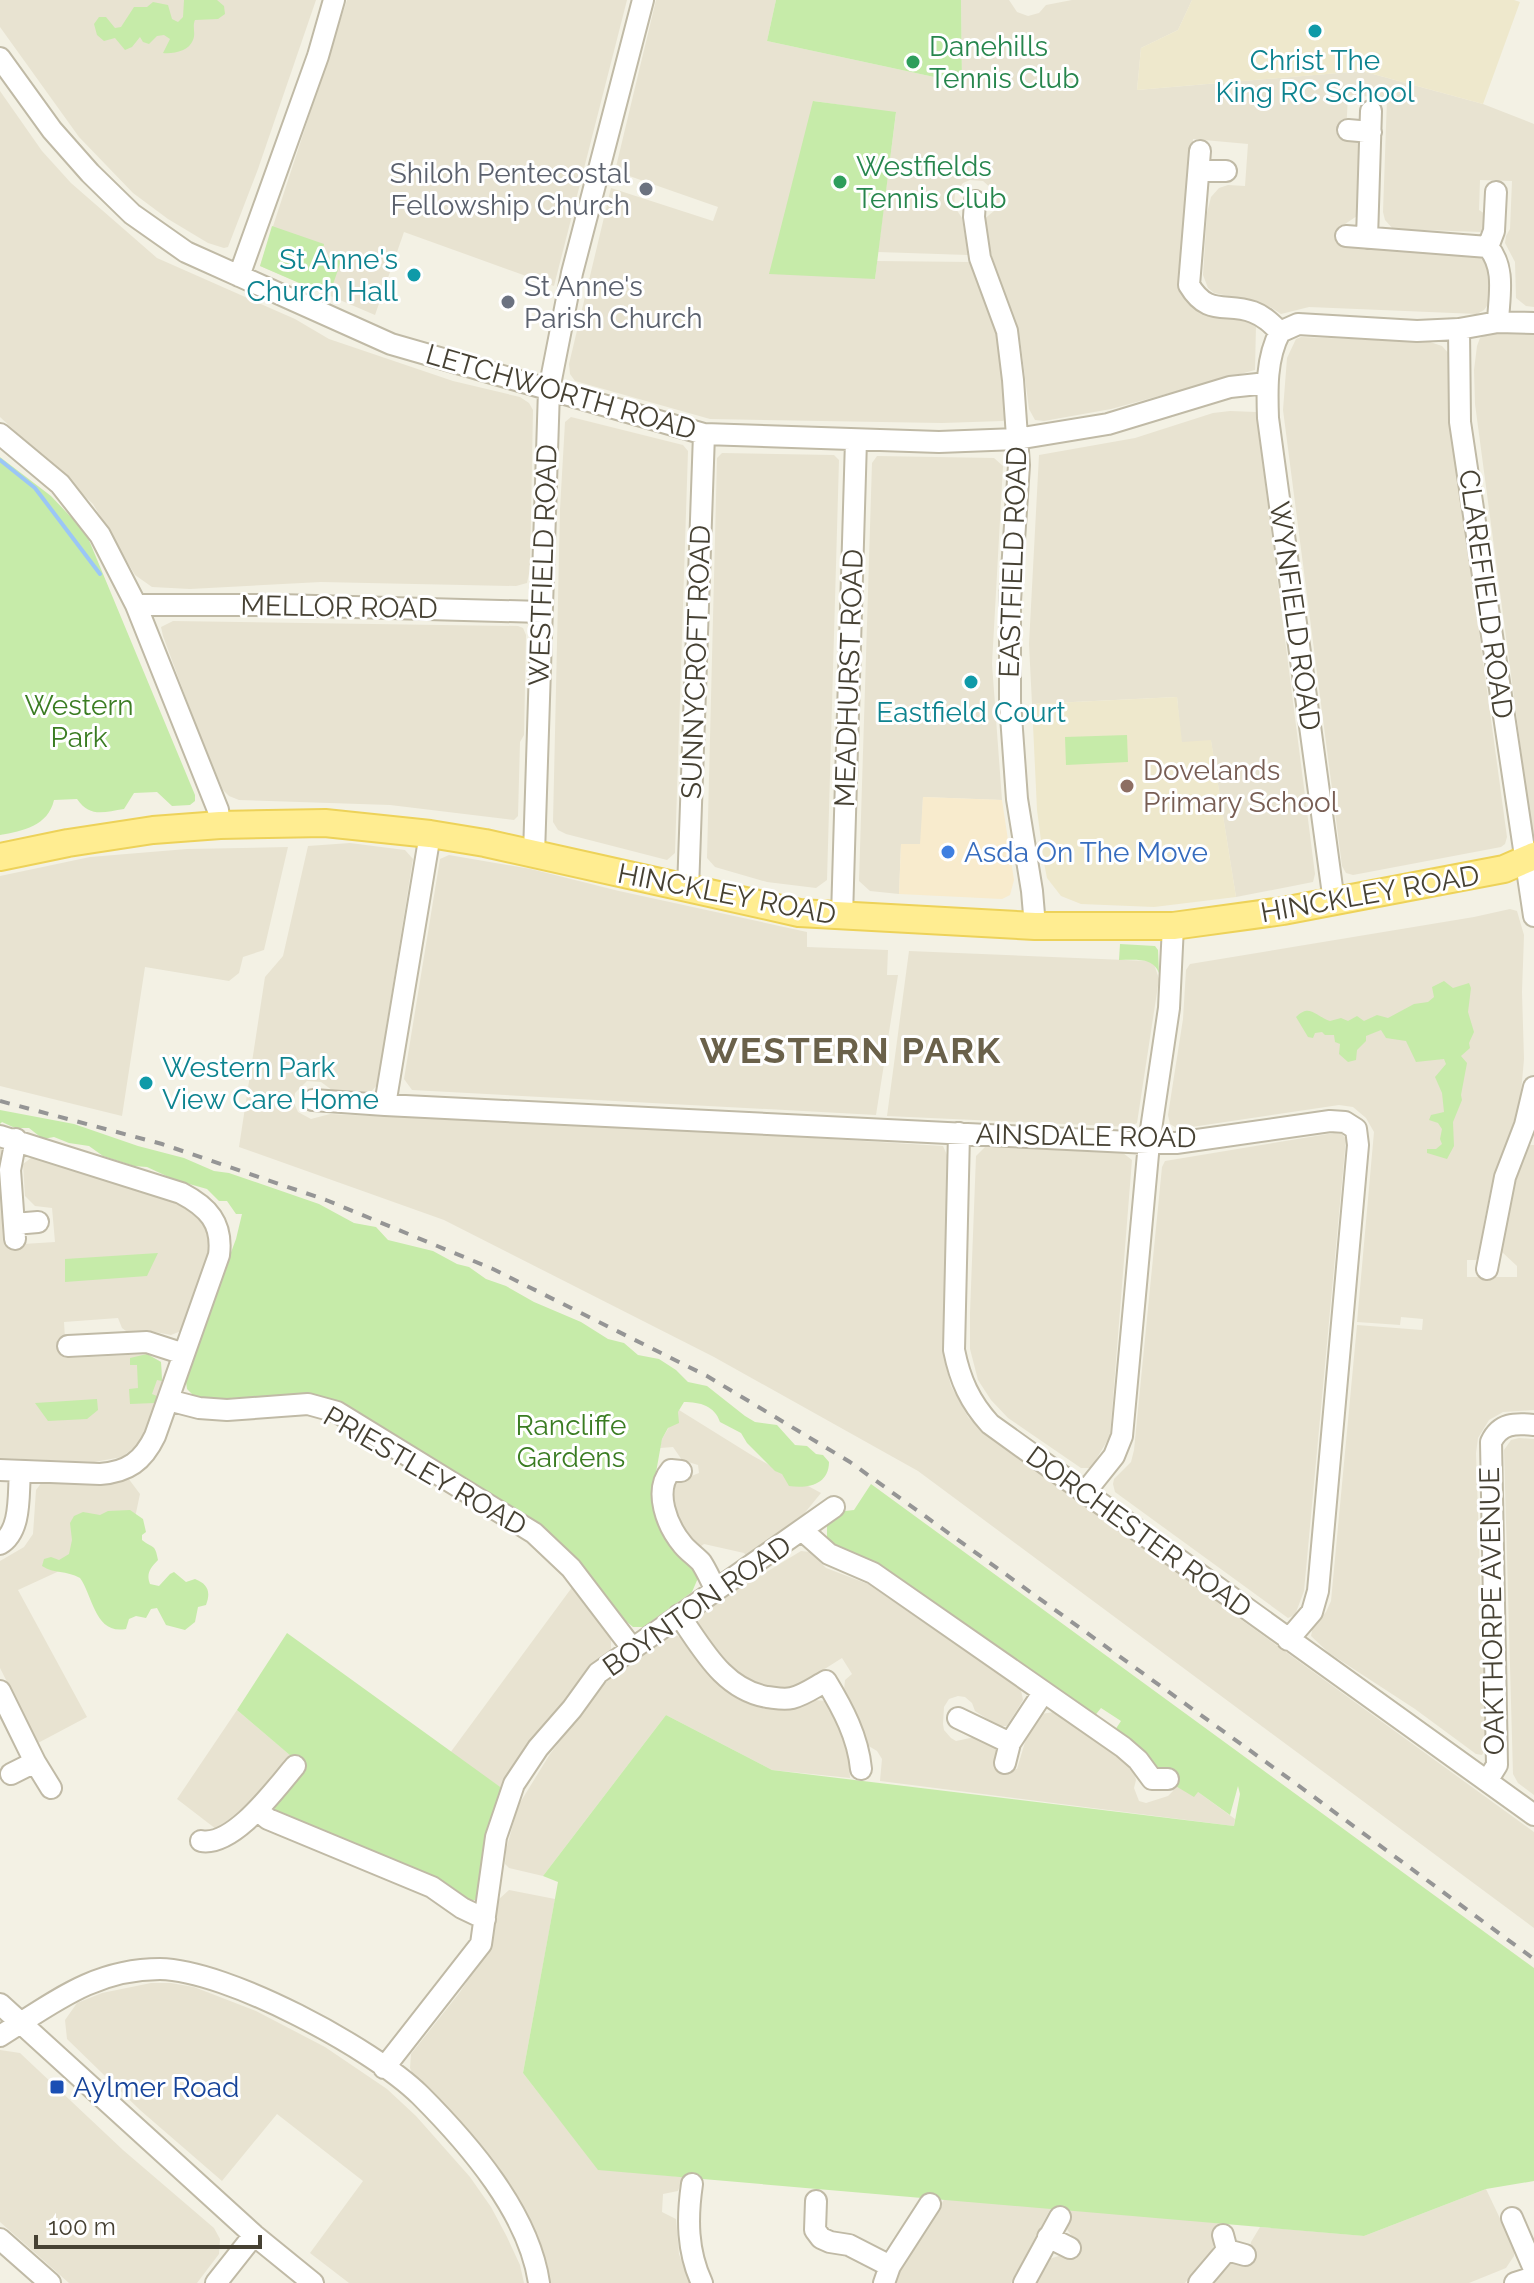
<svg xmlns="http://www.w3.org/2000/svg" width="1534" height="2283" font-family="Raleway,sans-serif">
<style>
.residential{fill:#e8e3d1}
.commercial{fill:#f8ebcd}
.education{fill:#eee8cc}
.green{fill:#c6eba9}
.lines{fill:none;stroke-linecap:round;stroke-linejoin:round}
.stream{stroke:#9bc6f6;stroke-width:4}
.minor-casing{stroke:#c0baa6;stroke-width:24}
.major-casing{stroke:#edd259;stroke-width:30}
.minor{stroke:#fff;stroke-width:20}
.major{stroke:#ffed91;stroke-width:26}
.rail{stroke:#959595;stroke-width:4;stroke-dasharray:10 10;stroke-linecap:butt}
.culture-dot{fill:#0f9aa8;stroke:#fff;stroke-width:3}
.leisure-dot{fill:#2e9e5b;stroke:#fff;stroke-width:3}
.worship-dot{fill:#6b7280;stroke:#fff;stroke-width:3}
.education-dot{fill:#8d6e63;stroke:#fff;stroke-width:3}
.shop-dot{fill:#3f7fe0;stroke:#fff;stroke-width:3}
.transit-dot{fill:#1a4fb4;stroke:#fff;stroke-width:3}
.labels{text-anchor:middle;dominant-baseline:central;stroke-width:6;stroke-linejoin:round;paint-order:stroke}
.leisure-label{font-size:28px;fill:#27864d;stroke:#fff;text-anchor:start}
.culture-label{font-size:28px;fill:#0d838f;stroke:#fff}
.worship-label{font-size:28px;fill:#5b616d;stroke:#fff;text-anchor:end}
.street-label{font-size:28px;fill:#464133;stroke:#fff}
.park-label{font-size:28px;fill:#3a7c22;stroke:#fff}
.education-label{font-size:28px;fill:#785e54;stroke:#fff;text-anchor:start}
.shop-label{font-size:28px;fill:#366cbe;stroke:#fff;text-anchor:start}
.transit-label{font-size:28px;fill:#164399;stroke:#fff;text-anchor:start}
.district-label{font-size:36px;font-weight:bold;letter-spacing:2px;fill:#6a614a;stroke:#fff}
</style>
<rect width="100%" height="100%" fill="#f3f1e4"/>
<!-- residential -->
<path class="residential" d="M0 0H316L258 169 228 247 224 248 208 243 168 219 133 193 79 137 0 27Z
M347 0H627L554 286 404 232 375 315 260 266Z
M656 0H776L767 41 962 83 961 0H1009L1017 12 1028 16 1039 13 1046 5 1072 0H1192L1178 30 1141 48 1137 90 1362 71 1483 104 1534 124V307L1526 306 1516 298 1515 262 1505 243 1506 236 1510 229 1512 181 1480 180 1479 210 1488 216 1487 229 1482 232 1393 229 1385 220 1383 212 1387 98 1348 95 1346 134 1353 135 1361 142 1360 210 1357 216 1345 224 1344 247 1479 254 1485 258 1492 269 1490 302 1484 310 1477 314 1309 307 1281 314 1272 308 1248 300 1214 293 1208 288 1203 275 1207 213 1211 197 1219 188 1228 185 1245 186 1248 144 1193 139 1179 280 1184 297 1204 313 1241 318 1256 325 1255 370 1111 409 1044 421 1035 420 1029 409 1020 339 997 276 983 220 994 211 996 197 993 190 983 181 970 180 963 183 955 193 954 206 962 218 968 255 878 252 896 113 814 101 875 279 877 261 971 262 998 332 1006 374 1007 418 1003 421 942 423 710 419 575 381 570 374 569 364 611 188 713 221 718 207 615 171Z
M0 91 42 151 71 183 157 258 295 319 329 339 453 381 520 397 529 403 533 410 530 569 527 583 516 586 321 582 190 589 152 587 135 575 93 504 0 417Z
M1493 332 1534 334V834L1531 825 1475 404 1474 370 1477 346 1480 338Z
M1301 337 1430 342 1442 346 1450 355 1451 425 1507 837 1505 844 1501 847 1353 875 1346 873 1342 866 1283 410 1287 358 1296 339Z
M1230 411 1256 412 1315 874 1313 882 1236 897 1211 741 1181 743 1177 697 1032 704 1029 644 1039 455 1135 438 1213 413Z
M571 417 683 445 688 451 675 853 667 860 566 834 558 830 553 822 560 509 565 422Z
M722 453 834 455 839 460 827 880 816 888 767 882 715 867 707 858 717 458Z
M877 456 994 458 1003 466 992 664 1002 800 923 797 921 845 901 844 899 894 870 891 859 881 872 463Z
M173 621 518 626 523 628 526 635 524 735 520 742 518 816 514 820 390 805 239 800 229 796 223 790 201 739 163 636 161 627Z
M350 843 405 850 413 859 377 1085 371 1092 332 1090 321 1082 307 1081 295 1093 294 1103 298 1112 311 1119 330 1114 699 1131 943 1146 947 1155 944 1358 951 1386 968 1417 988 1436 1534 1832V1928L918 1471 714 1357 444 1220 239 1147 265 977 283 956 308 846Z
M288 847 264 950 243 957 239 973 229 981 145 967 122 1116 0 1086V876L90 857 187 849Z
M449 855 531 869 619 891 807 932V947L888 950 887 975H898L876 1115 412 1090 404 1079 440 859Z
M1510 909 1517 911 1524 935 1522 992 1524 1059 1520 1104 1491 1188 1484 1222 1481 1254 1476 1260H1467V1277H1517V1266L1502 1252 1503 1234 1510 1190 1528 1145H1534V1410L1503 1412 1489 1420 1478 1438 1476 1453 1486 1748 1482 1755 1476 1754 1415 1709 1329 1653 1311 1636 1313 1626 1326 1612 1331 1601 1357 1325 1422 1330 1423 1319 1401 1317 1400 1325 1357 1322 1374 1132 1366 1118 1353 1107 1339 1105 1178 1129 1170 1124 1168 1115 1183 1019 1186 970 1190 964 1474 917Z
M909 951 1149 961 1154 964 1159 979 1137 1123 1129 1127 887 1116Z
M1334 1133 1342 1134 1346 1139 1304 1591 1295 1615 1288 1618 1115 1492 1113 1484 1114 1479 1131 1462 1134 1450 1162 1167 1165 1161Z
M0 1145 5 1151 2 1214 3 1242 7 1245 55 1242 52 1208 35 1206 25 1196 23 1164 31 1158H41L185 1200 205 1219 212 1241 209 1259 188 1318 181 1331 171 1335 150 1331H126L122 1328 118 1318 64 1322 66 1355 71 1358 147 1354 161 1362 162 1381 146 1432 141 1442 122 1457 94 1462 0 1458Z
M985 1147 1123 1153 1132 1160 1110 1436 1091 1468H1081L1008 1418 991 1400 978 1380 970 1349V1313L976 1156Z
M679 1410 753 1456 821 1493 803 1515 749 1559 744 1553 704 1544 697 1549 690 1542 679 1521 674 1505 673 1486 679 1481 699 1473 698 1465 682 1460 673 1447 660 1448 662 1439Z
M1519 1438 1534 1439V1795L1518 1783 1513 1774 1504 1450 1511 1440Z
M128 1478 140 1494 133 1527 68 1567 18 1590 87 1717 38 1743 0 1668V1561L24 1547 33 1534 36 1490 42 1482 114 1483Z
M801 1551 810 1552 826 1568 868 1584 1021 1690 1023 1700 1007 1726H998L975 1711 972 1703 965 1697 958 1696 949 1699 944 1707 943 1724 944 1730 951 1738 956 1741 975 1737 992 1743 997 1751 996 1766 1017 1769 1028 1732 1041 1714 1054 1712 1118 1754 1133 1768 1136 1780 1134 1788 1139 1801 1146 1803 1168 1796 1173 1791 1174 1785 1198 1792 1235 1819 1234 1826 880 1781 882 1759 877 1751 867 1745 848 1702 844 1690 845 1680 852 1674 842 1658 804 1682 788 1688 773 1690 740 1676 728 1664 699 1626 698 1618 702 1611Z
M573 1586 611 1635V1650L541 1730 503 1789 450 1753Z
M672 1634 683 1638 708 1674 737 1699 760 1708 780 1710 815 1700 825 1701 843 1730 849 1757 850 1778 772 1770 666 1715 543 1876 509 1868 505 1864 506 1850 518 1806 550 1754 605 1683 643 1653Z
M237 1710 290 1755 246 1808 216 1829 177 1799Z
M509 1890 555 1899 523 2073 598 2169 683 2177 678 2191 663 2194 662 2212 676 2219 679 2254 690 2283H550L547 2263 537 2236 515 2196 468 2132 413 2075 410 2068 411 2054 460 1992 484 1955 494 1928 498 1900Z
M151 1983H171L194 1987 256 2011 325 2047 387 2089 416 2116 470 2177 491 2207 507 2237 520 2265 524 2283H349L310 2253 363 2181 277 2114 222 2181 140 2110 67 2039 65 2020 77 2003 102 1993Z
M0 2050 20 2053 123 2150 214 2228 220 2239 219 2254 197 2283H69L0 2222Z
M1486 2189 1514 2248V2256L1506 2268 1469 2283H1212L1232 2263H1248L1251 2242 1260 2227 1364 2236Z
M945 2198 1052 2206 1011 2283H895L900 2269Z
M1071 2208 1229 2224 1211 2232 1214 2241 1212 2253 1185 2283H1035L1049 2259 1062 2255 1075 2240 1066 2228Z"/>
<!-- commercial -->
<path class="commercial" d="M923 797 1002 800 1014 880 1010 895 1002 899 899 894 901 844H920Z"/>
<!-- education -->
<path class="education" d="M1192 0H1514L1520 2 1483 104 1362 71 1137 90 1141 48 1178 30Z
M1177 697 1182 742 1211 740 1236 897 1154 907 1081 904 1061 896 1047 878 1044 863 1037 810 1032 704Z"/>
<!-- green -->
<path class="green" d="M184 0H217L224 6 225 14 218 19 195 20C192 27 196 33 193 40 189 51 174 54 163 53L170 39 164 35 157 36 149 44 143 42 140 37 132 47 125 50 115 38 104 41 97 35 94 24 99 17H106L115 28 121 27 134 7H147L153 2 168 5 172 19 178 22 183 17Z
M776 0H961L962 83 767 41Z
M813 101 896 112 875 279 769 274Z
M272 226 324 244 322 254 341 261 329 296 260 266Z
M0 457 51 496 86 533 195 795V801L190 805 172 806 157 792 134 793 124 809C104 812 90 818 77 799L54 800C48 826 23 831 0 835Z
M1127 735 1128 762 1066 765 1065 737Z
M1120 944 1155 946 1158 950 1159 973C1153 957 1135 960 1119 960Z
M1444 981 1453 988 1469 983 1471 988 1468 1012 1474 1032 1469 1043 1470 1048 1461 1056 1467 1063 1461 1095 1462 1100 1453 1122 1454 1146 1447 1159 1427 1153V1149H1436L1442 1144 1440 1139 1442 1129 1438 1123 1429 1120 1431 1115 1444 1112 1442 1093 1435 1077 1446 1064 1444 1059 1416 1062 1406 1041 1386 1038 1381 1030 1366 1036V1041L1357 1050 1356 1060 1348 1062 1339 1054 1340 1044 1335 1042 1334 1035H1325L1322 1032 1315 1033 1313 1038 1308 1037 1296 1017C1310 1003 1315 1016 1330 1021L1341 1018 1348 1021 1357 1016 1364 1021 1377 1015 1388 1018 1414 1004 1428 1002 1434 997 1432 987Z
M0 1110 74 1124 138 1146 184 1158 214 1171 229 1173 319 1204 354 1223 376 1227 388 1240 433 1251 457 1264 469 1267 486 1279 506 1286 534 1302 581 1322 608 1339 624 1343 638 1355 659 1359 676 1370 688 1382 707 1386 745 1416 755 1422 777 1425 795 1445 807 1446 816 1454 823 1455 829 1462C829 1484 809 1489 789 1486L782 1474 775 1471 747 1443 741 1433 720 1422C715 1406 700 1402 684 1402L678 1412 679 1423 668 1428 662 1439 655 1478 683 1555 698 1578 692 1592 643 1627H633L616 1613 537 1524 516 1509 344 1405 311 1395 204 1399 194 1396 187 1389 185 1375 236 1239 242 1214H236L227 1201H219L207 1189 175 1180 147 1167 134 1166 103 1156 89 1146 69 1143 54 1137 43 1139 29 1128H15L2 1122 0 1124Z
M158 1253 147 1276 65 1282V1259Z
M147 1354 161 1362 162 1381 157 1380 152 1394 157 1396 155 1403 130 1404 129 1389 138 1388 137 1365H130V1358Z
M97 1399 98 1410 87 1419 48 1421 35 1403Z
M871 1484 1534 1968V2181L1486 2189 1364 2236 598 2170 523 2073 558 1882 543 1876 666 1715 772 1770 1234 1826 1240 1794 1238 1786 1230 1815 1198 1792 1194 1797 1174 1785 1113 1733 1121 1721 1101 1708 1093 1718 837 1547 827 1538V1525L845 1511 854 1510Z
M130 1510 143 1519 146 1532 142 1535V1540C153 1549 155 1543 158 1560 150 1568 146 1574 150 1584L159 1586 170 1574 174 1572 186 1582 195 1579C208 1584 211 1592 206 1605L198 1607 195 1622 185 1630 166 1625 157 1608 151 1609 146 1618 136 1616 129 1619 126 1629C95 1635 93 1596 80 1578 66 1570 54 1574 42 1566L44 1559 51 1557 59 1560 69 1554 72 1540 70 1523 74 1516 83 1512 100 1515 108 1511Z
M287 1633 503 1789 483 1847 479 1890 475 1900H469L436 1881 325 1831 275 1811 274 1807 305 1768 237 1710Z"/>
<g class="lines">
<!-- stream -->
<path class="stream" d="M0 460 35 488 100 574"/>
<!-- minor casing -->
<g class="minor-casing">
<path id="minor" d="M0 58 52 130 90 173 132 214 186 252 391 344 704 434 939 442 1017 439 1108 424 1230 387 1267 383
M1348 130 1371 132
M1200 151 1189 285C1208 317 1226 302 1253 312 1264 316 1272 324 1280 332L1298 324 1417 331 1459 329 1498 322 1534 323
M1199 171H1226
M975 201 974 217 980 258 1007 331 1013 380 1019 465 1010 601V702L1017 799 1032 891 1035 926
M1346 236 1488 247C1506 268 1499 296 1498 322
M1367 238 1371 111
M1488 247 1494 231 1496 192
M239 276 318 56 334 0
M1459 329 1460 422 1534 916
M1280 332C1266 358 1267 390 1268 418L1334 902
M0 434 60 484 100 535 136 605 218 810 220 825
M136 605H279L542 612
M430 834 385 1105 1149 1143H1176L1330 1121 1345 1122 1356 1129 1358 1145 1318 1591 1312 1612 1288 1640
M534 854 549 390 572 273 643 0
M688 890 704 434
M842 917 856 440
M313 1100 385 1105
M959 1133 954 1350C960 1380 970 1402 990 1424L1534 1815
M0 1136 181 1193C208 1207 223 1223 219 1255L155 1436C143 1461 128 1472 100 1474L0 1470
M14 1224 38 1222
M15 1239 10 1170 16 1139
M1487 1269 1505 1177 1525 1125 1534 1087
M68 1346 147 1342 184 1354
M168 1400 199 1408 227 1410 308 1404 337 1412 534 1533 571 1568 632 1648
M681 1471 671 1470C653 1491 667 1526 683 1545 688 1551 695 1556 701 1562 707 1571 711 1581 716 1590
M1086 1491 1114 1456 1122 1436 1149 1143 1169 1008 1173 926
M803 1531 829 1554 873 1573 1123 1747 1138 1760 1152 1779H1168
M0 1544C22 1531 18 1494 20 1472
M679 1615C703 1649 723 1689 767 1697 776 1698 784 1700 792 1698 804 1695 815 1687 826 1681 843 1709 858 1737 861 1769
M0 1691 35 1762 11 1774
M958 1718 1010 1743 1043 1693
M35 1762 51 1788
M1005 1763 1010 1743
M1487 1781 1497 1765 1491 1442C1500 1423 1515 1423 1534 1425
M257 1810 268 1819 432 1887 462 1908 485 1919
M201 1841C234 1847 276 1788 295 1766
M0 2004 254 2235 313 2283
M0 2036C53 2003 94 1969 160 1969 227 1970 372 2048 420 2095 469 2144 529 2213 539 2283
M384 2068 481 1944 496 1837 514 1784 538 1748 572 1709 598 1673 834 1507
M692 2184C687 2218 687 2251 702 2283
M816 2201 815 2230 821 2238 830 2242 849 2245 890 2266
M1512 2218 1534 2269
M1223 2235 1227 2250 1245 2255
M1048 2237 1070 2248
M0 2239 50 2283
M216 2283 254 2235
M884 2283 890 2266 930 2204
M1024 2283 1060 2217
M1199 2283 1227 2250
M1515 2283 1534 2277"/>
</g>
<!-- major casing -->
<g class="major-casing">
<path id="major" d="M0 857 68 843 153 830 220 825 325 823 430 834 485 843 799 913 1035 926H1173L1283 911 1504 869 1534 856"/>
</g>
<!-- minor -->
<use href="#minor" class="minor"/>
<!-- major -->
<use href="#major" class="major"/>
<!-- rail -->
<path class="rail" d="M0 1101 162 1144 326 1200 493 1269 707 1376 850 1462 1295 1783 1534 1959"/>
</g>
<!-- markers -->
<g class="culture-dot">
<circle cx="1315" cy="31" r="8"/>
<circle cx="414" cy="275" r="8"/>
<circle cx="971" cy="682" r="8"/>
<circle cx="146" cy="1083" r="8"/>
</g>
<g class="leisure-dot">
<circle cx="913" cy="62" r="8"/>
<circle cx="840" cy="182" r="8"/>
</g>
<g class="worship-dot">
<circle cx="646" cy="189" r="8"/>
<circle cx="508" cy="302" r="8"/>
</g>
<circle class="education-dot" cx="1127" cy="786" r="8"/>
<circle class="shop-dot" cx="948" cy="852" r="8"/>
<rect class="transit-dot" x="49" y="2079" width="16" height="16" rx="4"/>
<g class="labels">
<!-- leisure labels -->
<g class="leisure-label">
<text x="929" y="46">Danehills<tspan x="929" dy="32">Tennis Club</tspan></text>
<text x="856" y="166">Westfields<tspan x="856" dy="32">Tennis Club</tspan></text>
</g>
<!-- culture labels -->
<g class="culture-label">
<text x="1315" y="60">Christ The<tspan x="1315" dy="32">King RC School</tspan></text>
<text x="398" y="259" text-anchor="end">St Anne's<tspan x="398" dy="32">Church Hall</tspan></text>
<text x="971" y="712">Eastfield Court</text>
<text x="162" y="1067" text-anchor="start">Western Park<tspan x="162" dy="32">View Care Home</tspan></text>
</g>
<!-- worship labels -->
<g class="worship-label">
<text x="630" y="173">Shiloh Pentecostal<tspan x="630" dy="32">Fellowship Church</tspan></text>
<text x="524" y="286" text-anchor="start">St Anne's<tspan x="524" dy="32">Parish Church</tspan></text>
</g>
<!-- street labels -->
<g class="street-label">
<text transform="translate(561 392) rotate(16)">LETCHWORTH ROAD</text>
<text transform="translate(1013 562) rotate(-88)">EASTFIELD ROAD</text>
<text transform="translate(543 565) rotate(-88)">WESTFIELD ROAD</text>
<text transform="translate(1486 594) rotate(82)">CLAREFIELD ROAD</text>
<text transform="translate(339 607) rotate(1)">MELLOR ROAD</text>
<text transform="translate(1295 616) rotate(82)">WYNFIELD ROAD</text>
<text transform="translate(696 662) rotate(-88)">SUNNYCROFT ROAD</text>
<text transform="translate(849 678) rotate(-88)">MEADHURST ROAD</text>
<text transform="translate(727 894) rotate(11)">HINCKLEY ROAD</text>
<text transform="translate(1370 894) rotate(-10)">HINCKLEY ROAD</text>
<text transform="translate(1086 1136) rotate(1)">AINSDALE ROAD</text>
<text transform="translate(425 1471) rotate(30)">PRIESTLEY ROAD</text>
<text transform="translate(1139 1532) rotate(36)">DORCHESTER ROAD</text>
<text transform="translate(697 1606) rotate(-35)">BOYNTON ROAD</text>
<text transform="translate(1492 1611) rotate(-91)">OAKTHORPE AVENUE</text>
</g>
<!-- park labels -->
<g class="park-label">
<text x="79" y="705">Western<tspan x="79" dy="32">Park</tspan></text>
<text x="571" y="1425">Rancliffe<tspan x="571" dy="32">Gardens</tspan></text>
</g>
<!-- education labels -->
<g class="education-label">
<text x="1143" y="770">Dovelands<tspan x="1143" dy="32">Primary School</tspan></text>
</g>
<!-- shop labels -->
<g class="shop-label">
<text x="964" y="852">Asda On The Move</text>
</g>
<!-- transit labels -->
<g class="transit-label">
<text x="73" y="2087">Aylmer Road</text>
</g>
<!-- district labels -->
<g class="district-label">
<text x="851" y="1050">WESTERN PARK</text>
</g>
</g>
<!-- scale -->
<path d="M36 2235v12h224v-12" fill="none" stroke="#464133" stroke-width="4"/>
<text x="48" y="2235" font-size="24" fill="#464133" stroke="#ffffff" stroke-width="6" paint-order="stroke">100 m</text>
</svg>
